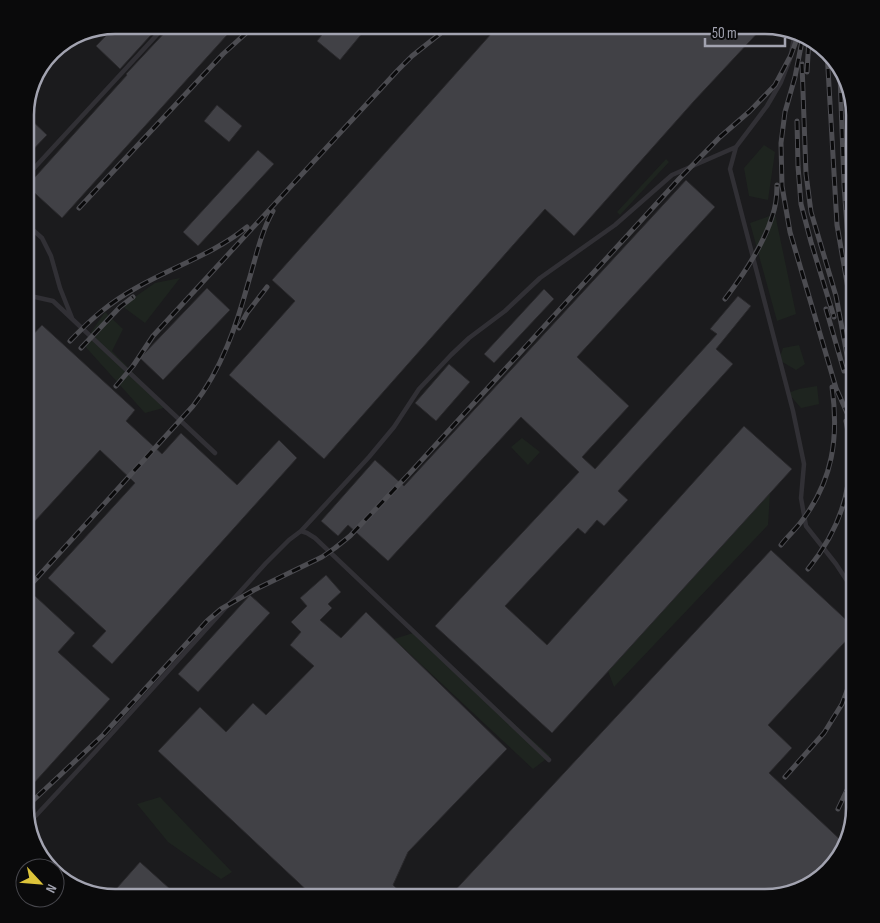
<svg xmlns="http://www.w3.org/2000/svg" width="880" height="923" font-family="'Sofia Sans Condensed',sans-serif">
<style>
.built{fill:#1b1b1d}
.green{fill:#1e241f}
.building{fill:#414146;stroke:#2a292c}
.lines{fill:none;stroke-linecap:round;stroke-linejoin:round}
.service{stroke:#313035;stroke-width:4.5}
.rail-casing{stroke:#4c4c51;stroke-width:5}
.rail{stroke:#0a0a0b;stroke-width:3;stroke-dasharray:9;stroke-linecap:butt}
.rim{fill:none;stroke:#a2a3b0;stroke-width:2.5}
</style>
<rect width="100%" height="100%" fill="#0f0f10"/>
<!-- built -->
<path class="built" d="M115 25H771L805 34 833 56 855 115V808L846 848 824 876 765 898H115L75 889 55 873V868L47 867 25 808V109L34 75 55 48Z"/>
<!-- green -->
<path class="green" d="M764 145 775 152 768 200 749 196 744 168Z
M666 159 669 162 620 215 617 212Z
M775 214 796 314 777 321 750 223Z
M180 278 145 323 122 306 155 283Z
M105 312 123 329 112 351 167 407 145 413 83 344Z
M799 345 805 364 796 370 779 360 783 348Z
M817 386 819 404 801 408 788 393 799 389Z
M522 438 540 452 528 465 511 447Z
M770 493 768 525 614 687 608 671Z
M413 633 550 756 533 769 394 639Z
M160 797 232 872 221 879 168 842 137 804Z"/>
<!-- building -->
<path class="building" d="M116 25H160L120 69 96 46Z
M170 25H236L62 218 27 186 127 75 126 74 169 28Z
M330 25H369L340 60 317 41Z
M499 25H765L694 101 574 236 545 209 324 459 229 375 295 301 272 280Z
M217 105 242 126 229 142 204 121Z
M25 114 47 135 25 158Z
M258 150 274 164 198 246 183 232Z
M686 180 715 207 577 357 629 406 582 457 595 469 717 334 710 329 738 296 751 306 716 349 733 364 618 491 628 500 604 526 597 520 585 534 578 528 505 606 547 645 744 426 792 469 552 733 435 626 579 472 521 417 388 561 348 525 338 536 321 521 375 460 404 486Z
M207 288 230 310 163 380 140 358Z
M544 289 554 299 494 363 484 354Z
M42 325 135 410 126 421 162 454 181 433 237 485 279 440 297 458 112 664 92 646 106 631 48 578 135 483 100 450 25 532V343Z
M449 364 470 382 436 421 415 403Z
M771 550 855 628V631L768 725 792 748 769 773 846 845V848L824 876 765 898H448Z
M326 575 341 592 328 604 332 608 320 620 341 638 366 612 507 749 408 852 393 885 407 898H315L158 751 200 707 226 732 253 703 266 715 314 666 290 645 301 632 291 622 307 606 300 598Z
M250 595 270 613 198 692 178 674Z
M35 596 75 633 58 652 110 699 25 793V606Z
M140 862 180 898H115L109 897Z"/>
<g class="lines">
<!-- service -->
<path class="service" d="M795 32 790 59 781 82 767 106 736 147 730 169 793 411 804 464 801 498 806 526 836 564 855 593
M25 178 166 25
M25 223 42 238 51 256 60 288 72 318
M25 297H35L53 301 215 453
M301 531 369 457 394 427 419 389 451 355 469 338 505 311 540 278 615 225 672 175 736 147
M30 822 95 752 266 563 289 540 301 531 307 533 315 538 549 760"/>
<!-- rail casing -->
<g class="rail-casing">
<path id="rail" d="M802 41 795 77 785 112 781 143 782 186 790 232 808 293 836 388 855 431
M827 51 837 225 855 329
M802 64 806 174 811 212 836 296 855 398
M807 72 809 38
M840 75 844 185 850 267
M849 98 855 227
M797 121 798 166 801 204 811 242 834 317
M79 208 223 54 255 25
M725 299C744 274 763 246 772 217 776 206 777 196 777 185
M826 309 844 371
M239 328 247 313 267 287
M70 341C91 319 109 303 136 288 172 267 214 254 247 227
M81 348 120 307 133 297
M116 386 133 366 153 336 398 70 412 56 451 25
M781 545C787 537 795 530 801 522 833 481 839 437 832 387
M808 569C843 526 858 477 846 421
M25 591 193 406C222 369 237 324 249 280 256 257 261 232 273 211
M785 777 824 733 842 704 855 669
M25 808 103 735 207 621 221 609 254 590 322 557 335 548 350 536 409 474 680 178 720 137 750 111 775 85 791 55 799 33
M838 809 855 773"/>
</g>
<!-- rail -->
<use href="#rail" class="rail"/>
</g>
<!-- crop -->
<path d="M0 0H880V923H0ZM115 34H765A81 81 0 0 1 846 115V808A81 81 0 0 1 765 889H115A81 81 0 0 1 34 808V115A81 81 0 0 1 115 34Z" fill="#0a0a0b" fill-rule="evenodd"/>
<path class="rim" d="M115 34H765A81 81 0 0 1 846 115V808A81 81 0 0 1 765 889H115A81 81 0 0 1 34 808V115A81 81 0 0 1 115 34Z"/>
<!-- north arrow -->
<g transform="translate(40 883) rotate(116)"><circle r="24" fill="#0a0a0b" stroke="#47474d"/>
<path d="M0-4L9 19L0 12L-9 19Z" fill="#ddc43a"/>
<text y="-8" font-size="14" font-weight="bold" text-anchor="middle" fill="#a2a3b0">N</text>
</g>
<!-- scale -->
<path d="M705 38v8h80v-8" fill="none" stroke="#a2a3b0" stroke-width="2.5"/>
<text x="712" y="38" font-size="15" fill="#a2a3b0" stroke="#0a0a0b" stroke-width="4" paint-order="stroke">50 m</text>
</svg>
